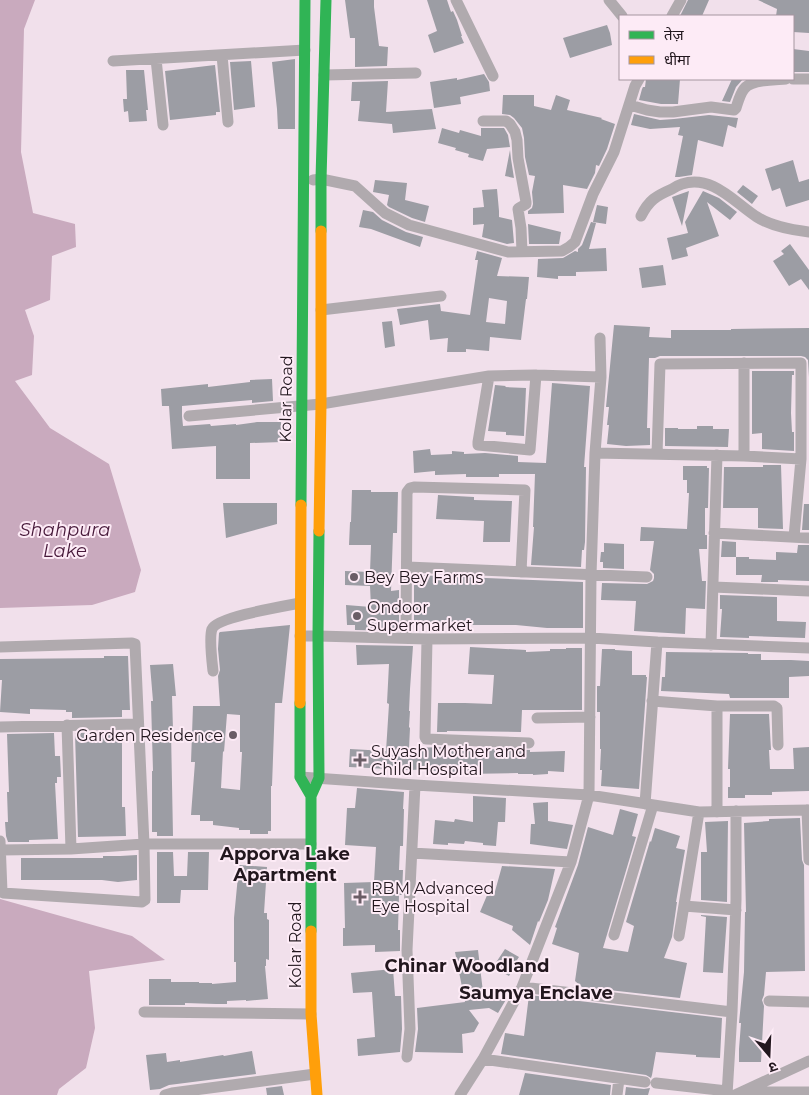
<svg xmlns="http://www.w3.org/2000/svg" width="809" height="1095" font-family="Montserrat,'Noto Sans Devanagari',sans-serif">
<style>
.water{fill:#c9aabe}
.building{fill:#9c9da4;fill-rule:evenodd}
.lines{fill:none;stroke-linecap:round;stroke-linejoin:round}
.street{stroke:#b0aaae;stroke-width:11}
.fast{stroke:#30b455;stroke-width:11}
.slow{stroke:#ff9f0a;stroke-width:11}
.poi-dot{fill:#6a5d66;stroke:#fdebf6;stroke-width:2}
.labels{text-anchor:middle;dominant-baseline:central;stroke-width:4;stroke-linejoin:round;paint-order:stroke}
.street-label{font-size:16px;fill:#22171e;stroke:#fdebf6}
.poi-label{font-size:16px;fill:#22171e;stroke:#fdebf6;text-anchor:start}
.water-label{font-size:18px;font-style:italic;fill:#47193a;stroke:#fdebf6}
.neighbourhood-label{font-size:18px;font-weight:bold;fill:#22171e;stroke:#fdebf6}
</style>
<rect width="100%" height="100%" fill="#f1e0eb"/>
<!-- water -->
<path class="water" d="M0 0H35L24 29 21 152 33 213 75 224 76 247 52 256 50 300 25 310 34 336 32 375 15 381 50 428 109 464 141 570 135 592 92 605 0 608Z
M0 899 132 936 165 960 89 971 95 1028 86 1068 59 1089 57 1095H0Z"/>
<!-- building -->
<path class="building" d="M345 0H374V7L379 46 388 47 387 66 355 67V38H350Z
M427 0H447L451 12 453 11 457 20 462 36H461L464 43 434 53 428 35 437 31Z
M688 0H709L702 16H680Z
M758 0H809V33L793 32V16H776L777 9Z
M607 25 610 33 612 45 570 58 563 38Z
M793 49 809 51V72H793Z
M295 59V129H278L277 109 272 62Z
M251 61 255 107 234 110 230 62Z
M215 65 220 112H216V115L170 120 165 71Z
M126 70H144L148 110H146L147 121 129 122 128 111 124 112 123 99H127Z
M484 74 489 82 490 91 460 97 461 104 434 108 430 82 457 78V80Z
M646 79H680L678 104H661L639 100 642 89 643 87H645Z
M732 79H743L736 87 730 102 722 101Z
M388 81 386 112 432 109 436 129 393 133 392 124 358 121 360 101H351L352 82Z
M503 95H534V106L551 110 556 95 570 100 567 110 602 118 601 119 615 124 607 149 599 166 596 165 595 173 587 189 563 185 564 213 528 214V211L532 208 533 204 532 192 535 176 529 175 525 157 524 138 522 128 514 118 510 115 502 114Z
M634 114 660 120 674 119 709 115 738 118 736 128 728 125 723 147 698 140 692 175 679 177H675L683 136 678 135 680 127 650 129 631 125Z
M442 128 459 133 460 130 481 136V128H504L508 135 510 147 487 149 483 161 468 157 469 154 455 150 456 148 438 143Z
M510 150 511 159 514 178 505 176Z
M793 160 799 182 809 179V200L786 207 780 188 772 191 765 169Z
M375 180 407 183 405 200 429 206 425 222 412 218 389 207 387 205 389 195 373 192Z
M743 185 758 196 752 204 737 192Z
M497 189 499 211V217L512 220 514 243 507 244 482 237 484 224 473 225V208L484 207 482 190Z
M689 191 682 226 672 197Z
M703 191 719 198 737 212 730 220 707 202 719 236 686 248 688 256 672 260 667 238 688 233 685 222Z
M597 205 608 207 606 224 593 222Z
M363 210 373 212 382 220 406 232 423 237 420 247 371 229 359 227Z
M591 222 596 223 589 249 606 248 607 271 576 272V276H558V279L537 277 538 259 563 258 575 251 578 252V249L582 245Z
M528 224 561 232 559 244H529Z
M790 244 809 270V290L801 279 789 286 773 261 784 254 781 251Z
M477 251 502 258 497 276 529 277 527 299H526L521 340 490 337 489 351 466 349V352H447L448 338 430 340 428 320 400 325 397 309 440 304 441 311 470 315 478 260H475ZM489 298 507 301 505 324 486 322Z
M663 265 666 285 642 288 639 268Z
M392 321 395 346 385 348 382 322Z
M614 325 650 327 649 337 671 338V330H731V329L809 328V377L808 360 805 357 801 356H660L655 358H649L647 428H650V445L626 446 607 444 609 425H607L609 407H606Z
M752 371H794V375H792L791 413 792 432H794V451L762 449V433L752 434Z
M272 379 273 401 252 403V400L182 406V416L183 426 210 424 211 426 236 424V425L257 422H281L282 442 250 443V479H216V446L172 449 169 406H162L161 389 208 384V387L250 382V380Z
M552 383 590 386 584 467H586L585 542 584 550H582L581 567 531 565 534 527H533L535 474H499V477H466V474L435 475V471L414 473 413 451 430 449 431 455 452 454V451L464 452V454L485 453 518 456V462L546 463Z
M495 385 506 386 505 387 526 388 524 436 506 435V432L488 431Z
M697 426H713V429H729L728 447 665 446V428H678V429H697Z
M763 465H781L783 529 758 528V508H723L724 467H763Z
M683 466H707V468H709L708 508H705V535H707V549H699L702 581H706L705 609 686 608 685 634 634 631 636 601 601 600 602 583 647 584 653 581 654 578V574L650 570 654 541H640L641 527 687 529 689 493H687V480H683Z
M352 490H371V492H398L397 533H393L391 591 399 590V625L397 624V631L355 630V625H347L346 605 371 607 370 586 345 585V571L370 572 371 545H349L350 522H351Z
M438 495 474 497V500L512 501 510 542H483L484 521 436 519Z
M223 503H277V524L226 538Z
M804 504H809V530H802Z
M722 541 736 542V557H721Z
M604 543 624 544V569L603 568V562H600L601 552H604Z
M798 545H809V581L778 580V582H761L762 575H736V557H749V559L776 560V552L797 553Z
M414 575 583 582V628H547L516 625H414Z
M720 595 777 597V621L806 622 805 638 749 636V638L720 637 722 609H720Z
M290 625 282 703H275L272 786H271V831H268V834H250V830H239V828L213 825V821H200V815H191L195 762H191L193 706H220L218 676 220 670 218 649 219 633 220 632ZM227 714 240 715V752H242L240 790 221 788 223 751 224 752Z
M356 645 413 646 410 689 409 711H410L409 727 410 728 409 748 447 747V751H465V749H487L530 750V752L565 751 564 772 548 771V774L533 775V774H518V773L465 774 449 773V770L432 771V769L410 770 349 767 350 749 386 751 389 704 387 703 389 664 357 665Z
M470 647 526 650V652L550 651V649H566V648H582V710H522L521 732 447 731V732H437L438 703H465L492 704 494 675 468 674Z
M602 649H615V650L632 651V675H646V677H647L639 789 601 786 602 770H600L601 749H600V712H597V686H600Z
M666 652 748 653V654H761V660H791L809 661V676L789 677V698H730L729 694 661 691 662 677H665Z
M104 656H128L130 710H122V717L72 718V712H66V710L30 709V714L0 712 2 680H0V659L104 658Z
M173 664 176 696H172L173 730 171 731 173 836H157V832H152V771H153L151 701H153L150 665Z
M730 714H769L771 750H769L770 769H794L793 748 809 747V791L772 792V795H745V798H728V787H730V769H728Z
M122 732V807H125L126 836 78 837 75 733Z
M54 733 55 756H60L61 777H57V783H55L58 839 29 840V842H8L6 836 5 822H8L7 792H9L7 734Z
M357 788 404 792 403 809H404L403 846H400L399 870H403L402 895H399L398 930H400V951L375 952V945L343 946V928H345L344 883 374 882 376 847 345 845 347 808H355Z
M473 796 506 798 505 822H498L496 846 483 845V843L465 841 464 844 448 843V845L433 844 435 820 454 822 455 819 473 822Z
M548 802V821L573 825 567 849 530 844 531 824H535L533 803Z
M620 809 638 814 632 836 636 837 603 948 628 952 634 926 626 922 650 841 651 842 655 828 680 836 676 848 685 850 676 902H677L672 937 664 958 687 963 680 998 582 987 575 981 579 953 552 944 557 928 555 927 578 865 588 827 613 835Z
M800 818 802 860 804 865 805 971 766 972 764 995 762 1000 764 1006 761 1062H739V1049L741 1023H739L744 972 745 912H746L744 823 769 821V819Z
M728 821 727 902 701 900V852H707L705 822Z
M157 852H173L174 876H187L188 852H209L208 890H181L180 903H157Z
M137 855V880L118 882 102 880H21V858H103V856H120Z
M239 865 267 867 264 913H267V919L269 920V960L266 959V966H265L268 999 246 1001V1000L227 1001V1004H216L185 1003V1005H149V979H171V982H199V983H212V984L236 982V962H234V918Z
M502 866 555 869 548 900 539 922 538 921 530 945 512 930 513 926 480 912 488 893 494 895Z
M701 915 727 917 723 973 703 972 706 917 701 916Z
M505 949 519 957 517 960H518L509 976 493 967Z
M478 950 483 992 494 998 501 987 510 993 498 1013 489 1008 469 1010 479 1023 474 1032 462 1034 463 1053 415 1052 418 1029 417 1008 465 1002 455 952Z
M393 969 395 996H401L402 1029 400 1052 358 1056 357 1039 375 1037 372 992 353 993 351 973Z
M529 995 722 1018 720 1058 696 1057V1055L656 1052 652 1075 651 1078 646 1075 501 1054 505 1033 524 1036Z
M252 1051 256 1074 169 1085 160 1089 150 1090 146 1055 166 1053 167 1062 180 1060V1062L223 1055 224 1056Z
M525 1073 611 1085 610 1095H519Z
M282 1086 284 1095H267L266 1088Z
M626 1087 644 1089 650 1088 648 1095H625Z"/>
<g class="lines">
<!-- street -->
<path class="street" d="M456 0 493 76
M609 0 622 16
M672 16 681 0
M222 55 228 122
M156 59 163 125
M113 61 305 50
M324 75 416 73
M793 79H809
M630 105 647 110 660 112H673L711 107 734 110 736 108C738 102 740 94 744 89 751 79 775 80 786 79
M483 121H506L510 124 515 132 517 140 518 158 526 202V204L519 208 518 209 521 228 522 252
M313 180 321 179 355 186 385 213 409 225 508 252 562 251 569 247 575 242 593 194 614 152 635 86 639 79
M641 216C649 200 656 196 672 189 675 187 679 185 682 184 712 174 735 203 757 217 771 226 792 230 809 232
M321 310 441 296
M744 363V456
M489 376 478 442V445L530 450 536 375
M189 416 321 404 489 376 536 375 601 377
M595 453 744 456 801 459
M657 454 660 364 801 363V459L794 537
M714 533 809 538
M407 567 647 577
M713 587 809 591
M300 636H318L427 639 591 638 657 642 809 648
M406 638 407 492 410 488 414 487 525 490 521 572
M427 639 425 737 426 739 529 743
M711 645 717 455
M0 647 132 643 135 644 144 844 145 900 142 902 3 893 2 892 0 841
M213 671C212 662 209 637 212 629 217 617 285 606 300 603
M652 701 717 706H774L777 708 778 745
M537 718 590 717
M67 725 71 849
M0 727 138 724
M300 777 415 785 589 795 699 812 809 810
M645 804 657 642
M807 810 809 860
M717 812V706
M1 850 71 849 144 844H311
M412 853 571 862
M684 906 736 910
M614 935 653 805
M679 936 699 812
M522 987 732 1012
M769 1001 809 1002
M144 1012 311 1014
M407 1057 410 1029 407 950 415 785
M483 1059 645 1082
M656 1083 727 1091
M748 1092H809
M165 1095 172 1093 315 1074
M460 1095 483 1059 522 987 571 862 589 795 591 575 595 453 601 377 600 338
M617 1095 619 1079
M727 1095 732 1012 736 900V811
M735 1095 809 1061"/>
<!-- fast -->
<path class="fast" d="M321 231V179L326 0
M301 505 305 0
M300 703V777L311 796
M311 931V796L319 778 318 636 319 531"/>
<!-- slow -->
<path class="slow" d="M319 531 321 404V231
M300 703 301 505
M311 931V1014L317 1095"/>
</g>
<!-- markers -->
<g class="poi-dot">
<circle cx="354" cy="577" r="5"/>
<circle cx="357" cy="616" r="5"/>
<circle cx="233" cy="735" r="5"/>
<path d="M357.5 752.5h5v5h5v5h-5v5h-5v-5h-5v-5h5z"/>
<path d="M357.5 889.5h5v5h5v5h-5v5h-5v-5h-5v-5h5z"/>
</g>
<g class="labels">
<!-- street labels -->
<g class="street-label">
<text transform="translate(286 399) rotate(-89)">Kolar Road</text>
<text transform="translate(295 945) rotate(-90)">Kolar Road</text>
</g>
<!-- poi labels -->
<g class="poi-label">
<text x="364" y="577">Bey Bey Farms</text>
<text x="367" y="607">Ondoor<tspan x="367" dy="18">Supermarket</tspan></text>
<text x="223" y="735" text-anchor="end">Garden Residence</text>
<text x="371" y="751">Suyash Mother and<tspan x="371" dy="18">Child Hospital</tspan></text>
<text x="371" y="888">RBM Advanced<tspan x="371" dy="18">Eye Hospital</tspan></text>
</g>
<!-- water labels -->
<g class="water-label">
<text x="65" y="530">Shahpura<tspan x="65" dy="21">Lake</tspan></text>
</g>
<!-- neighbourhood labels -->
<g class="neighbourhood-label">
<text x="285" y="854">Apporva Lake<tspan x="285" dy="21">Apartment</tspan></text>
<text x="467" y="966">Chinar Woodland</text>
<text x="536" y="993">Saumya Enclave</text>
</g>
</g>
<!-- legend -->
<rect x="619" y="15" width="175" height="65" fill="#fdebf6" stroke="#a596a0"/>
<rect x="629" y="31" width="25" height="8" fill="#30b455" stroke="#a596a0"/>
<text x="664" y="40" font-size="15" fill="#22171e">तेज़</text>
<rect x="629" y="56" width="25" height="8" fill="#ff9f0a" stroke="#a596a0"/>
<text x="664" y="65" font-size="15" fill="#22171e">धीमा</text>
<!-- north arrow -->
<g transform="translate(769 1055) rotate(161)" stroke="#fdebf6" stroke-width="4" paint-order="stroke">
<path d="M0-4L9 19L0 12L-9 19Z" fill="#22171e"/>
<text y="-8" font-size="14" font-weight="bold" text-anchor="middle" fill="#22171e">उ</text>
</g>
</svg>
